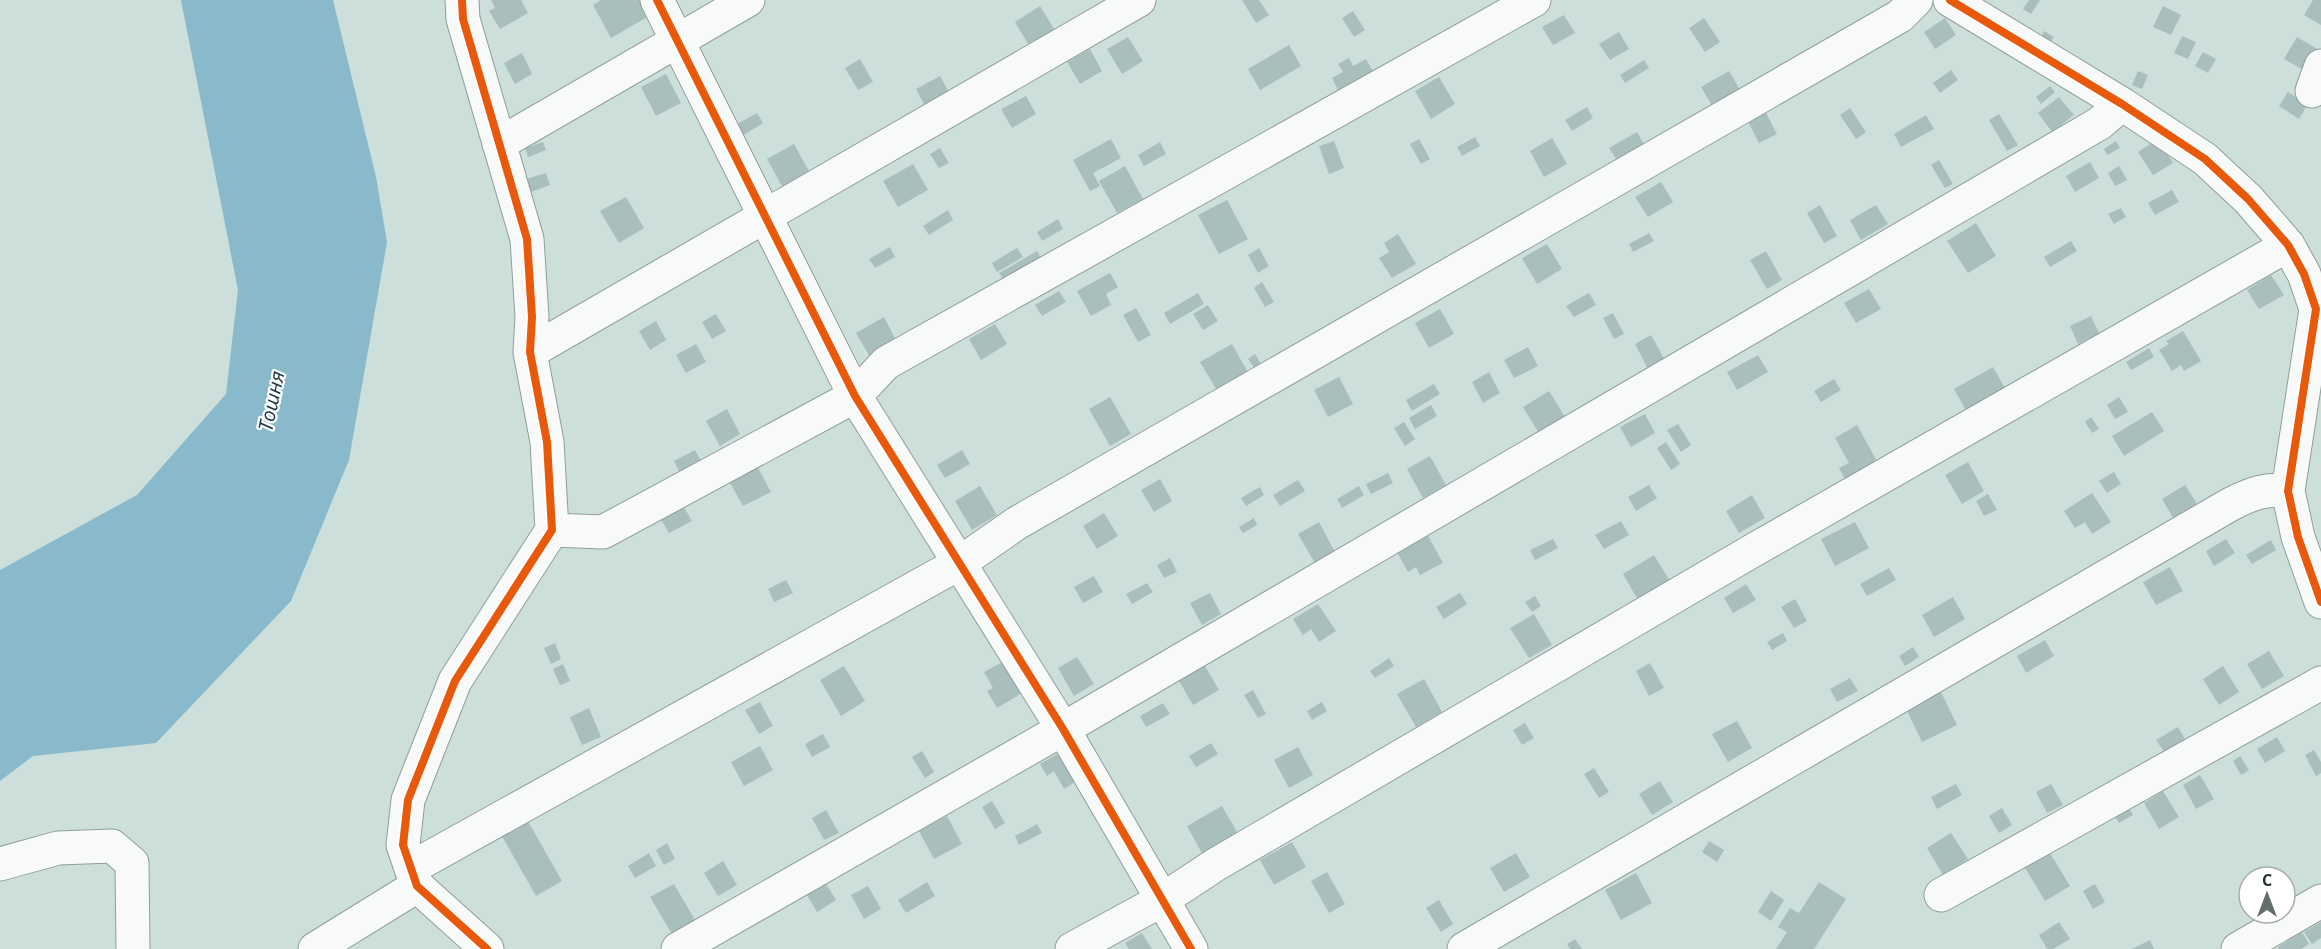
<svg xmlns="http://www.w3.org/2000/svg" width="2321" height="949" font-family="'Open Sans',sans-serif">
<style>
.water{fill:#88bacb}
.building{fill:#a8bfbe}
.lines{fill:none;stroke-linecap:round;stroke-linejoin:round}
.minor-casing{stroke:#909e9a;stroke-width:35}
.minor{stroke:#f8faf9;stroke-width:33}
.cycleway-casing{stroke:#fff;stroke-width:11}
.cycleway{stroke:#e8590c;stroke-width:8}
.labels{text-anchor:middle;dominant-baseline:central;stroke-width:4.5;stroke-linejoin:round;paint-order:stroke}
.water-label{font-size:20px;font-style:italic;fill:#173542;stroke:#fff}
</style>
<rect width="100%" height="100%" fill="#cddfda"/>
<!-- water -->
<path class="water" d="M181 0H333L376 177 387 242 349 460 291 601 156 743 33 756 0 781V570L137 495 226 394 238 290Z"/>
<!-- building -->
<path class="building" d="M491 0H521L528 13 500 29 489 11 495 8Z
M601 0H643L651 15 611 38 593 5Z
M1242 0H1259L1269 15 1256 23Z
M2029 0H2040L2031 14 2023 9Z
M2313 0H2321V25L2304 15Z
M1040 6 1056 32 1030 47 1015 22Z
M2163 6 2181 15 2171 35 2153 27Z
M1353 11 1365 30 1354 37 1342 18Z
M1564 15 1575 33 1553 45 1542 27Z
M1704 18 1720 42 1705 52 1689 28Z
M1945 18 1956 35 1935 49 1924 32Z
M2044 31 2054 37 2050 43 2041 37Z
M1619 32 1629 49 1610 60 1599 44Z
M2182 36 2196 42 2188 59 2174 53Z
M1128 37 1143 61 1122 74 1107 49Z
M2297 37 2319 50 2307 72 2284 59Z
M1289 45 1301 66 1260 90 1248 69Z
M1090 49 1102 71 1080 84 1067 62Z
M2203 52 2216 59 2208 73 2195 66Z
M522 53 532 74 515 84 504 63Z
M1349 58 1353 66 1366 59 1373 71 1338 90 1332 78 1343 72 1338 64Z
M860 59 873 82 858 90 845 68Z
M1644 60 1649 68 1625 83 1620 75Z
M1951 70 1958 80 1940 93 1933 83Z
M1729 71 1740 90 1713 107 1701 87Z
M2138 71 2148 75 2142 89 2132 85Z
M666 74 681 103 656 116 641 87Z
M940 76 950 94 926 108 916 89Z
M1439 77 1455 104 1431 119 1415 91Z
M2050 86 2055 92 2041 104 2036 97Z
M2288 92 2308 104 2299 119 2279 106Z
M1026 96 1036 114 1012 128 1001 109Z
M2059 97 2074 115 2052 132 2038 113Z
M1587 107 1593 118 1572 131 1565 120Z
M1850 108 1866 132 1856 139 1840 115Z
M757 113 763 123 744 135 737 124Z
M1766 113 1777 134 1759 143 1748 122Z
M1999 114 2018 145 2007 151 1989 120Z
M1926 115 1934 129 1901 147 1894 134Z
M1637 132 1645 146 1618 162 1609 148Z
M1475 137 1480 146 1462 156 1457 147Z
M1552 138 1567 164 1544 177 1530 151Z
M1111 139 1121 158 1093 173 1100 186 1090 191 1073 160Z
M1419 139 1430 159 1421 164 1410 144Z
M2158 139 2173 163 2153 175 2138 152Z
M1334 141 1344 168 1329 174 1319 146Z
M2116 141 2120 148 2107 155 2104 149Z
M543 142 546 150 528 157 525 148Z
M1160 142 1166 154 1144 166 1138 155Z
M794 144 810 173 783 188 767 159Z
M940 148 949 163 939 168 930 154Z
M1939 160 1953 184 1945 188 1931 165Z
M2090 162 2099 178 2075 192 2066 176Z
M913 164 928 190 898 207 883 181Z
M1125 166 1143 199 1117 213 1099 181Z
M2119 166 2127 180 2115 186 2108 173Z
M546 173 550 185 531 192 526 179Z
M1661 182 1673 202 1648 217 1635 197Z
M2172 190 2179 202 2155 215 2148 203Z
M626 197 644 228 619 243 600 211Z
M1227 200 1248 239 1219 254 1198 215Z
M1820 205 1837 236 1824 243 1807 213Z
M1876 205 1888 224 1861 240 1850 220Z
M2121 208 2126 217 2114 224 2108 214Z
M948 210 953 220 929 235 923 226Z
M1058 219 1063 229 1042 241 1037 232Z
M1976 223 1996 256 1968 273 1947 241Z
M1649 233 1654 241 1633 252 1629 244Z
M1398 234 1416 264 1392 278 1379 258 1389 252 1384 243Z
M2071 241 2077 251 2050 267 2044 257Z
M1547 244 1562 269 1537 284 1522 258Z
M890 247 895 257 875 268 869 259Z
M1017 248 1023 257 997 272 992 263Z
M1259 248 1269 266 1258 273 1248 255Z
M1037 251 1043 262 1006 283 999 273Z
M1766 251 1782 280 1767 289 1750 260Z
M1110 273 1118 287 1106 294 1111 305 1091 316 1077 291Z
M2271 275 2284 295 2259 309 2247 290Z
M1262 282 1274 302 1265 307 1254 288Z
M1869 289 1881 309 1856 323 1844 303Z
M1059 291 1066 302 1042 316 1035 305Z
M1198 293 1204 304 1170 324 1164 313Z
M1589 293 1596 305 1574 317 1566 306Z
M1208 305 1218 321 1203 330 1193 314Z
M1136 308 1151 335 1138 342 1123 315Z
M1440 309 1454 334 1429 348 1415 323Z
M1613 313 1624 334 1614 339 1603 318Z
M716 314 726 331 712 339 702 322Z
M2091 316 2099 333 2078 344 2070 326Z
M884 317 898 344 871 359 856 333Z
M656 321 666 340 650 350 639 331Z
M995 324 1007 344 981 360 969 339Z
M2183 331 2201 361 2184 371 2181 365 2172 371 2159 350 2169 344 2166 341Z
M1651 335 1665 360 1648 369 1635 344Z
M696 344 706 362 686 373 676 355Z
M1232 344 1250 376 1219 394 1200 362Z
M1528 347 1538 366 1514 378 1504 360Z
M2149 348 2154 357 2131 370 2126 362Z
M1255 354 1264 369 1258 373 1248 359Z
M1758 355 1768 372 1737 390 1727 372Z
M1993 367 2005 388 1966 410 1954 389Z
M1489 372 1500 393 1483 403 1472 382Z
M1339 377 1353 404 1328 417 1314 390Z
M1834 379 1841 390 1821 402 1814 391Z
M1434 384 1440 394 1412 411 1406 400Z
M1549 391 1565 417 1539 433 1523 407Z
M1110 397 1131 434 1110 446 1089 409Z
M2119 397 2128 412 2115 419 2107 405Z
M1431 405 1437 416 1415 429 1409 418Z
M727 409 740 434 720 446 706 421Z
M2152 412 2164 431 2124 456 2112 436Z
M1645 414 1655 433 1631 447 1620 427Z
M2091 417 2099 429 2092 433 2085 422Z
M1404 422 1415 439 1405 446 1394 428Z
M1678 424 1691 445 1681 452 1667 430Z
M1857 425 1879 465 1847 483 1839 468 1849 463 1835 438Z
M1666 442 1680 464 1671 470 1657 448Z
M695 450 702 463 681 475 674 461Z
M962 450 970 464 945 478 937 465Z
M1430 456 1446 485 1423 498 1407 469Z
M1968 462 1984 491 1962 504 1945 475Z
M757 466 771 492 743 506 729 481Z
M2114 472 2121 484 2107 493 2099 481Z
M1388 473 1393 483 1371 494 1366 484Z
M1160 479 1172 501 1154 512 1141 490Z
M1298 480 1305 491 1280 506 1273 495Z
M1649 485 1657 498 1636 511 1628 497Z
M2185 485 2199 507 2175 521 2162 499Z
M980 486 997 515 972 530 955 501Z
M1359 486 1364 495 1342 508 1337 499Z
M1260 487 1264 495 1246 506 1241 498Z
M2092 493 2111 522 2092 534 2085 522 2075 528 2064 511Z
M1988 494 1997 510 1984 516 1976 501Z
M1752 495 1765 518 1739 533 1726 511Z
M682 504 692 521 669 533 659 516Z
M1104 513 1118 536 1097 549 1083 526Z
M1254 518 1257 525 1243 533 1239 527Z
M1621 521 1629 535 1604 549 1595 535Z
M1319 522 1335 552 1315 563 1298 534Z
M1855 522 1869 548 1835 566 1821 539Z
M1427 534 1443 563 1420 575 1416 567 1408 572 1397 552Z
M1553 539 1558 548 1535 560 1530 550Z
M2226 539 2235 553 2214 566 2206 551Z
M2271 540 2276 550 2252 564 2246 555Z
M1654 555 1670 581 1638 600 1623 574Z
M1170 558 1177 572 1164 578 1157 565Z
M2170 567 2183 591 2156 605 2143 582Z
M1889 568 1896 580 1867 596 1860 584Z
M1094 576 1103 592 1083 603 1074 587Z
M786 580 793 593 774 602 768 589Z
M1147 583 1153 592 1132 604 1126 594Z
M1746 584 1756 600 1733 613 1724 598Z
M1210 593 1221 614 1202 625 1190 603Z
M1460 593 1467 604 1444 619 1436 607Z
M1535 596 1541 606 1532 612 1525 602Z
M1953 597 1965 619 1934 637 1922 615Z
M1795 599 1807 621 1794 628 1781 607Z
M1318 604 1336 631 1319 642 1311 629 1303 635 1293 619Z
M1534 614 1552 645 1529 658 1510 628Z
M1783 633 1787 641 1772 650 1767 642Z
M2045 640 2054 656 2026 673 2017 656Z
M555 643 561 659 551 664 544 648Z
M1913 647 1919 657 1905 666 1899 656Z
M2269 651 2284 676 2262 689 2247 664Z
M1077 657 1094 684 1074 696 1058 668Z
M1389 658 1394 666 1375 678 1370 671Z
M1004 661 1022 693 997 708 987 691 993 688 984 672Z
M1650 663 1664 688 1649 696 1636 671Z
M563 664 570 681 560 685 553 669Z
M844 666 865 701 841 716 820 680Z
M1205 666 1219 690 1193 705 1179 681Z
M2223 666 2239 692 2219 705 2203 679Z
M1850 678 1858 691 1837 702 1830 689Z
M1424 679 1442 712 1416 727 1397 694Z
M1253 690 1266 714 1258 718 1244 695Z
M1941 692 1957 725 1922 742 1906 709Z
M760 702 773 726 759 734 745 710Z
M1322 702 1327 711 1312 720 1307 711Z
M1163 703 1170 714 1146 727 1140 716Z
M589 708 601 737 582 745 570 717Z
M1737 721 1752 748 1728 762 1712 734Z
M1525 723 1534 738 1522 745 1513 730Z
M2178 727 2186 741 2165 753 2156 740Z
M823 734 830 747 812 757 805 744Z
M2277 737 2285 751 2265 763 2257 749Z
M1211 743 1218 754 1196 767 1189 756Z
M760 746 773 770 744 786 731 762Z
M1298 747 1313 775 1289 788 1274 760Z
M2314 750 2321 762V773L2316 776 2305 755Z
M922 751 934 772 925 778 912 757Z
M1061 752 1078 780 1064 789 1054 771 1047 776 1040 764Z
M2240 756 2249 770 2241 775 2233 761Z
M1594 768 1609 792 1599 798 1584 774Z
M2200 775 2214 799 2196 809 2183 785Z
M1660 781 1673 802 1652 815 1639 794Z
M1956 784 1962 795 1937 809 1931 797Z
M2051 784 2063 805 2047 813 2036 792Z
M2163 791 2179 817 2159 829 2144 803Z
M992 801 1005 823 995 829 982 807Z
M2127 804 2133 815 2119 823 2112 812Z
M1222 806 1240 837 1204 857 1187 826Z
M2002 808 2012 825 1999 833 1989 816Z
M826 810 839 833 824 840 812 818Z
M525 816 562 881 536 896 499 831Z
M947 816 962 844 934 859 919 831Z
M1037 824 1042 833 1019 845 1015 836Z
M1951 833 1968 859 1943 875 1927 848Z
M1709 841 1724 850 1717 862 1702 852Z
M1292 842 1306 867 1274 885 1260 860Z
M667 843 675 859 664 865 656 850Z
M649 853 656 866 635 878 628 866Z
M1516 853 1530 877 1504 892 1490 868Z
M2050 853 2070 886 2045 901 2025 868Z
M723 861 737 885 718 896 704 873Z
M1327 872 1345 904 1329 913 1311 881Z
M1636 873 1652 903 1621 920 1605 890Z
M823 879 836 900 817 912 804 890Z
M927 882 935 896 906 913 898 900Z
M1819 882 1846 899 1814 949H1776L1787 932 1778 927 1790 908 1799 913Z
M674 884 695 920 672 934 650 897Z
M2095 884 2105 902 2093 909 2083 891Z
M868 886 881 909 864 919 851 895Z
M1771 891 1784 900 1771 921 1758 912Z
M1439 900 1453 924 1441 932 1426 908Z
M2059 922 2070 939 2053 949H2047L2039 935Z
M2321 922V938L2312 944 2304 932Z
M2302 932 2309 944 2301 949H2279L2278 947Z
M1142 933 1152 949H1129L1125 943Z
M1575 939 1582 949H1570L1567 944Z
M2150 940 2154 949H2132Z"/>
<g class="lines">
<!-- minor casing -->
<g class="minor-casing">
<path id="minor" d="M462 0 463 19 527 239 532 317 530 352 547 442 552 530 455 681 408 800 403 845 417 886 487 949
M657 0 855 396 1063 729 1191 949
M1950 0 2122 104 2205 159 2248 199 2288 245 2304 274 2316 309 2288 491 2298 537 2321 602
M2312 91 2321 66
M499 144 748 0
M530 352 1139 0
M552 530 603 532 855 396 886 363 1534 0
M0 864 58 848 112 846 132 863 133 949
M411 868 958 564 1017 523 1900 16 1916 0
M1941 895 2321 683
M315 949 417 886
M678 949 1063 729 2100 123 2122 104
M1072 949 1162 900 1215 865 1752 551 2288 245
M1464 949 2231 504C2251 494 2265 488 2288 491
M2238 949 2321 901"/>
</g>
<!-- minor -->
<use href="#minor" class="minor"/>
<!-- cycleway casing -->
<g class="cycleway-casing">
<path id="cycleway" d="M462 0 463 19 527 239 532 317 530 352 547 442 552 530 455 681 408 800 403 845 417 886 487 949
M657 0 855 396 1063 729 1191 949
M1950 0 2122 104 2205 159 2248 199 2288 245 2304 274 2316 309 2288 491 2298 537 2321 602"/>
</g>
<!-- cycleway -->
<use href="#cycleway" class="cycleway"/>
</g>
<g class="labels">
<!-- water labels -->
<g class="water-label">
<text transform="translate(271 401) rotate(-78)">Тошня</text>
</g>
</g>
<!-- north arrow -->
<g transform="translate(2267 895)"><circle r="28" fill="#ffffff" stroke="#a8adac" stroke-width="1.5"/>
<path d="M0-4.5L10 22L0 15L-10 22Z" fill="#606f6c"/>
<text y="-9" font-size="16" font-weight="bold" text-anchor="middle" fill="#263330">С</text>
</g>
</svg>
